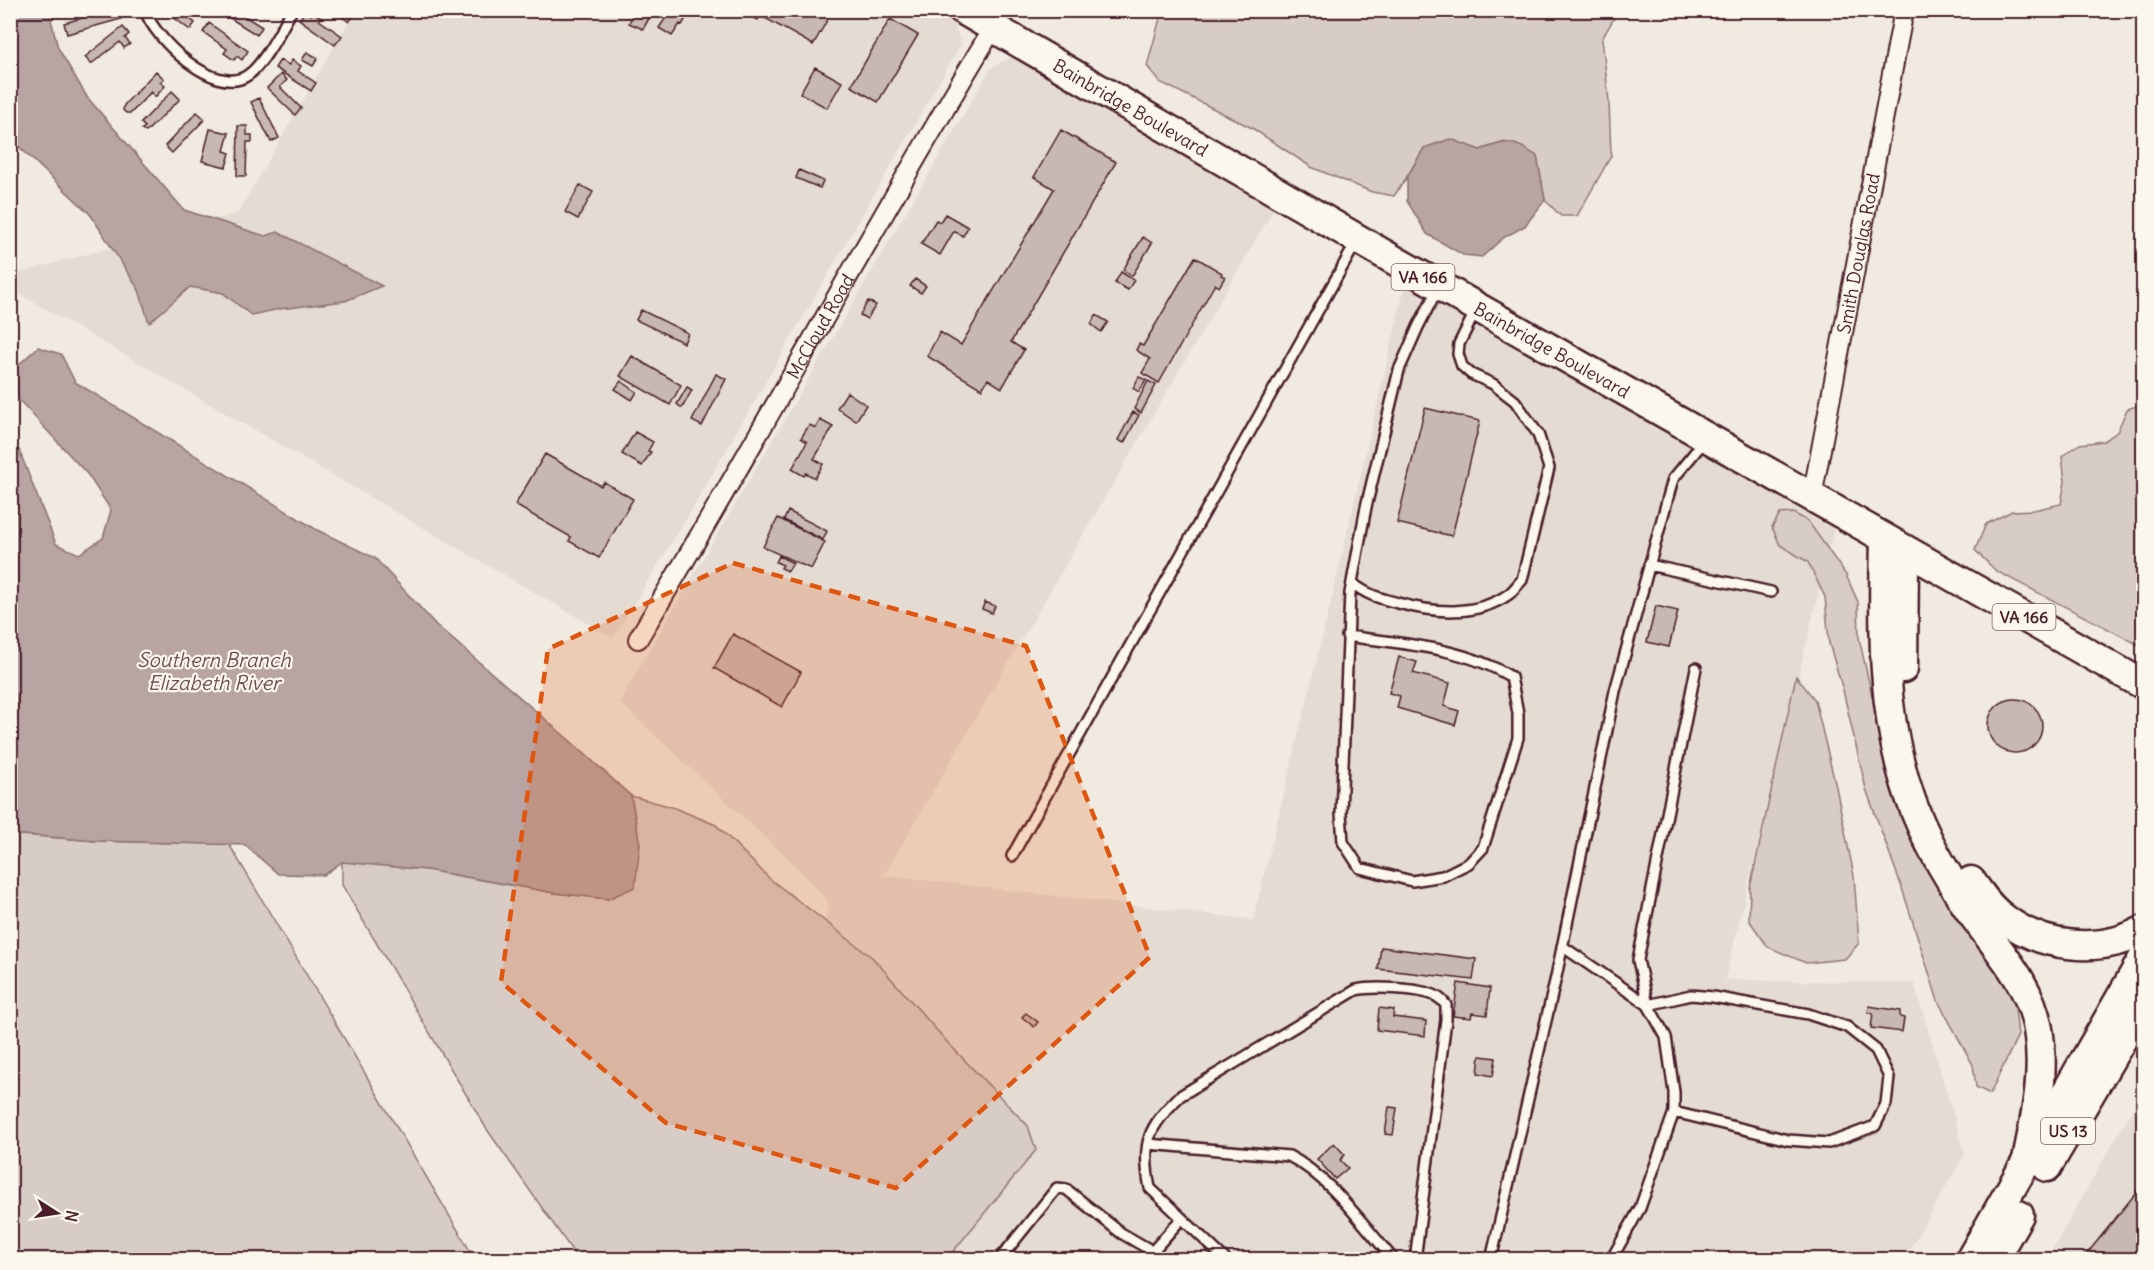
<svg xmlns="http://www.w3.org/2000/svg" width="2154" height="1270" font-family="Delius,sans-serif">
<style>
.built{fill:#e4dbd2}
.green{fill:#d8ccc6;stroke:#917678;stroke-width:1.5}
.water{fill:#b8a4a2;stroke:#8c6f72;stroke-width:1.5}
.building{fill:#c8b8b3;stroke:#4a1f2b;stroke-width:1.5}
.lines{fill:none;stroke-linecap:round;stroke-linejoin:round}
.service-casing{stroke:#4a1f2b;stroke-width:14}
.minor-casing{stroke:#4a1f2b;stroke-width:22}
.primary-casing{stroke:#4a1f2b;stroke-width:33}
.service{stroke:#fbf7ec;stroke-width:9}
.minor{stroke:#fbf7ec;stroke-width:18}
.primary{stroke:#fbf7ec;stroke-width:28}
.marked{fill:#e0560e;fill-opacity:0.2;stroke:#e0560e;stroke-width:4.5;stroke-dasharray:12 8;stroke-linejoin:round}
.labels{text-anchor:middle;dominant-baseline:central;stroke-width:4.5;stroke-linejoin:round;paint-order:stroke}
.shield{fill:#fbf7ec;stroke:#7f6065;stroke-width:1.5}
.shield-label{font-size:16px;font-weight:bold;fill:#4a1f2b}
.street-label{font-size:18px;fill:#4a1f2b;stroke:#fbf7ec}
.water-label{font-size:20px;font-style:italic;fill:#704e55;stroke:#fbf7ec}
</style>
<rect width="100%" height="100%" fill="#f0eae0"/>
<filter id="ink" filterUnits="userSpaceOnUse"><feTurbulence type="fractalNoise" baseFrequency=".0167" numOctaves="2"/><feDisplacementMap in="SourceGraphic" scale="12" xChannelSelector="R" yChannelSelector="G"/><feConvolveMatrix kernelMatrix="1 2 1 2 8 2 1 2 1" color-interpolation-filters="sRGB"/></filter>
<g filter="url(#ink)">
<!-- built -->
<path class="built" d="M355 11H941L952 17 961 44 691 511 613 638 11 289V275L238 213Z
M1015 55 1275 207 884 875 1253 920 1330 606 1406 281 1658 423 1834 528 1725 980 1914 983 1965 1154 1904 1259H782L828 902 794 864 619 702 991 68Z
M2143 1091V1259H2047Z"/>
<!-- green -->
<path class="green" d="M1162 11H1618L1602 39 1609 101 1611 156 1577 216H1561L1545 200 1537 156 1504 142 1480 150 1450 139 1424 148 1407 177 1394 196 1372 192 1311 167 1252 128 1160 82 1147 66Z
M2143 404H2144L2143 647 1996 571 1975 550 1986 524 2012 511 2034 510 2061 504 2065 482 2062 456 2080 444 2104 441 2117 432 2127 409Z
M1793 513 1808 521 1846 575 1858 602 1859 638 1893 789 1918 856 1960 920 2013 991 2018 1035 1990 1094 1976 1087 1973 1065 1938 1001 1901 885 1866 789 1843 690 1829 643 1825 597 1808 562 1780 545 1772 527 1780 514Z
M1796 676 1815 700 1836 787 1854 876 1859 943 1845 959 1806 963 1768 947 1749 920 1750 888Z
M631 796 672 807 716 825 770 879 873 958 948 1043 1028 1126 1036 1150 947 1259H578L486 1128 342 885V861L427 870 555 893 608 899 640 845Z
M10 834 97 841 229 844 475 1259H11Z"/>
<!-- water -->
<path class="water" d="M11 10 49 11 58 48 87 97 184 210 265 236 278 232 382 286 345 301 280 309 251 315 223 293 190 287 149 323 139 290 90 214 13 141 11 136Z
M1450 139 1480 150C1509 140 1511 139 1537 156L1545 200 1525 226 1503 238 1482 257 1463 255 1427 234 1407 201V177L1424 148Z
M11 231C19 249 20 281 11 299Z
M38 347 61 354 75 382 317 530 375 558 436 625 575 745 631 796 640 845 635 887 608 899 555 893 427 870 342 862 324 875 278 874 245 845 97 841 11 834V444L19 450 56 544 79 554 103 538 111 510 88 475 19 400 15 368Z"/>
<!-- building -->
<path class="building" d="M111 10H119L121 19 67 34 64 23Z
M164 10H179L195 23 190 30Z
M228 10H235L262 27 257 35 225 15Z
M333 10H346L354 15 349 22Z
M635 10H654L643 29 629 23Z
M656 10H691L682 25 680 24 672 36 659 28 667 16Z
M753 10H818L829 17 813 45 760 15 758 20 752 17 756 12Z
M306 11 311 15 313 12 321 18 319 20 342 36 335 45 299 19Z
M890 19 918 35 878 102 851 86Z
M209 23 248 51 242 60 237 56 234 60 224 53 227 49 203 32Z
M123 27 129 34 125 38 130 44 124 48 120 42 91 64 85 57Z
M307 52 318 58 313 66 302 60Z
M280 60 289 65 292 60 301 66 298 71 316 83 311 91 275 68Z
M815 67 842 82 827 108 800 93Z
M156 71 164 79 160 82 165 86 155 97 151 92 131 113H126L123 110 124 105Z
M281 74 287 80 280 87 301 108 295 115 267 88Z
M172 91 180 99 146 132 142 129 145 127 141 123Z
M259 98 279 138 271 142 251 102Z
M197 112 205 119 172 153 165 146Z
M238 126H247V135H252V142H247L246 176H237Z
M210 129 229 133 224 151 230 153 226 167 202 161Z
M1061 130 1116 162 1011 342 1024 350 1002 388 988 379 982 389 927 356 940 332 961 345 1054 189 1034 177Z
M799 170 823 181 820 188 796 178Z
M580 185 593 192 578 219 565 212Z
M945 214 968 227 963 236 954 231 940 255 921 244 936 220 940 222Z
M1143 237 1152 243 1132 276 1123 270Z
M1195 257 1222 273 1221 275 1225 277 1219 287 1215 284 1159 383 1142 373 1150 359 1136 350 1139 344 1143 346Z
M1121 272 1134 280 1128 290 1115 283Z
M915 279 926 286 921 293 910 286Z
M868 301 876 305 867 319 860 315Z
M641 310 688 333 684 343 636 320Z
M1096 315 1108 322 1101 332 1091 324Z
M632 356 681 385 670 405 620 376Z
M716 374 726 379 702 426 692 421Z
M1139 377 1146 380 1139 392 1133 388Z
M621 381 637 392 632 400 615 389Z
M1148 381 1156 385 1141 413 1134 409Z
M687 387 692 390 682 408 677 404Z
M847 392 866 405 856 421 837 408Z
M1425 408 1480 421 1452 536 1397 523Z
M1133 412 1139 415 1124 443 1118 440Z
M820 420 833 427 814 459 823 464 815 478 806 473 804 476 792 469 807 442 801 438 809 425 816 428Z
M635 432 653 442 648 451 651 452 642 466 622 454Z
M545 454 601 486 604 482 633 499 599 558 569 541 571 537 515 505Z
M788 511 827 531 823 540 784 520Z
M778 518 825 542 811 569 763 547Z
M779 556 793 563 788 571 781 568 783 565 776 562Z
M985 602 995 606 992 613 982 609Z
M1656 606 1678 611 1669 647 1647 642Z
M733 634 801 672 782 707 714 668Z
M1399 657 1417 662 1413 673 1450 683 1444 706 1459 711 1455 725 1397 708 1400 696 1389 693Z
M1988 726a27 27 0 1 1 54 0a27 27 0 1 1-54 0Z
M1381 947 1476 959 1473 980 1378 969Z
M1458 983 1490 988 1487 1015 1472 1013 1471 1018 1453 1016Z
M1869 1006 1900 1011V1017L1904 1018 1902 1032 1871 1028 1873 1013H1868Z
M1379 1008 1394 1010 1393 1017 1426 1021 1425 1036 1377 1030Z
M1026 1013 1038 1022 1034 1027 1022 1017Z
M1480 1056 1496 1058 1493 1076 1478 1073Z
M1389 1107 1397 1108 1393 1135 1385 1134Z
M1334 1143 1345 1155 1340 1160 1348 1168 1335 1179 1317 1159Z
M2143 1184 2144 1260H2082Z"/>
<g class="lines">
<!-- service casing -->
<g class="service-casing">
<path id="service" d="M145 10C154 39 216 98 248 75 264 64 282 28 292 10
M1649 565 1771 592
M1352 583C1367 595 1379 598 1398 603 1433 613 1477 617 1509 594 1514 590 1518 584 1522 580L1549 468 1538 434 1515 401 1493 384 1471 374 1462 366 1458 354 1459 344 1476 310
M1347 636C1402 644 1464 647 1511 677L1518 713V738L1483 848 1469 863 1443 876 1412 881 1360 868 1343 842 1341 813 1350 593 1366 507 1399 370 1418 327 1438 288
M1012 856 1357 241
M1562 946 1648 1005 1666 1037 1674 1092V1112L1640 1208 1611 1260
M1674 1112 1788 1140 1829 1143 1875 1126 1886 1104 1889 1077 1876 1050 1847 1027 1808 1014 1713 997 1691 995 1648 1005 1638 960 1696 668
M1148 1144 1289 1156C1330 1177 1363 1225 1394 1260
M1151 1253 1182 1218
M999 1260 1057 1188 1066 1189 1121 1233 1147 1248 1156 1260
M1226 1260 1150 1188C1141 1143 1148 1127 1180 1096L1356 990C1372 986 1426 988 1439 998 1442 1000 1444 1003 1446 1005V1020L1415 1260
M1491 1260 1556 977 1615 691 1673 479 1705 440"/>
</g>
<!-- minor casing -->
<g class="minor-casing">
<g id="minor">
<path id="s1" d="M1812 497 1904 10"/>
<path id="s2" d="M638 639C760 438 871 230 993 28V10"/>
</g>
</g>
<!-- primary casing -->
<g class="primary-casing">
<g id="primary">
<path id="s3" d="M963 10 1401 264 2144 685"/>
<path d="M1885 539C1883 626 1881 717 1911 800 1924 837 1945 872 1966 905 1993 946 2029 978 2038 1029 2046 1076 2035 1119 2026 1165"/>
<path d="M1903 668 1904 558"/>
<path d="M1971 881C1980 894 1989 907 2001 916 2040 948 2100 955 2144 930"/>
<path d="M2047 1167 2144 1002"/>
<path d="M1970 1260 2144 957"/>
<path d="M1993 1260 2019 1215"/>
</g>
</g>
<!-- service -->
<use href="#service" class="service"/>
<!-- minor -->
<use href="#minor" class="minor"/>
<!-- primary -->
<use href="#primary" class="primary"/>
</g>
</g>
<!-- marked area -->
<path class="marked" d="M733 563 1026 646 1150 957 896 1188 666 1123 501 982 548 649Z"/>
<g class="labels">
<!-- shield labels -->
<g class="shield">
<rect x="1391.5" y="264" width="63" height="26" rx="4.5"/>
<rect x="1992.5" y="604" width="63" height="26" rx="4.5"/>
<rect x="2041" y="1118" width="54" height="26" rx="4.5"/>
</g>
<g class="shield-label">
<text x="1423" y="277">VA 166</text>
<text x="2024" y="617">VA 166</text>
<text x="2068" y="1131">US 13</text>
</g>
<!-- street labels -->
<g class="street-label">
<text stroke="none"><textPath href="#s3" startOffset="194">Bainbridge Boulevard</textPath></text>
<text stroke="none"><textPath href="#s1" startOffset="248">Smith Douglas Road</textPath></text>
<text stroke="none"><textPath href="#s2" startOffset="362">McCloud Road</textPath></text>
<text stroke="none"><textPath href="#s3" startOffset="680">Bainbridge Boulevard</textPath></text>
</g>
<!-- water labels -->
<g class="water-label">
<text x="214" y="659">Southern Branch<tspan x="214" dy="23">Elizabeth River</tspan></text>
</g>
</g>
<!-- margin -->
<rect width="2154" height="1270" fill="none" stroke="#fbf7ec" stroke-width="36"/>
<rect x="18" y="18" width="2118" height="1234" fill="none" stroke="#4a1f2b" stroke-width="2" filter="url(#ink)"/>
<!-- north arrow -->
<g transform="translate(57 1213) rotate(102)" stroke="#fbf7ec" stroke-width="4.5" paint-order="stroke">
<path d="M0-4.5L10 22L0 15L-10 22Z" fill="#4a1f2b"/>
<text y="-9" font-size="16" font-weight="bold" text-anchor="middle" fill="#4a1f2b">N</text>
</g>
</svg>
